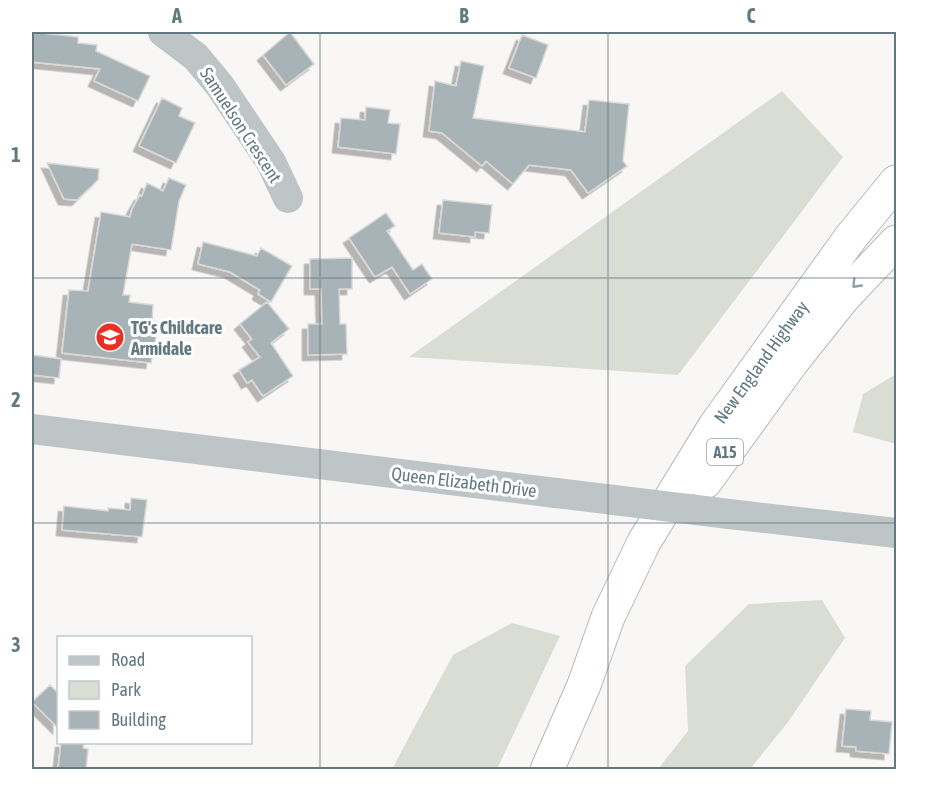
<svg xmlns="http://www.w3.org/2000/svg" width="928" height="801" font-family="'Asap Condensed',sans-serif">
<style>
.green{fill:#d9ddd4}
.building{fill:#a8b3b7;stroke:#d9d9d7;stroke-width:1.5;filter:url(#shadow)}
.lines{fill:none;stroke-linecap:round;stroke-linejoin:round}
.highway-casing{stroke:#b4b9bb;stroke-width:35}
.minor{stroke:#bec5c7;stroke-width:30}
.highway{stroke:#fff;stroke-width:33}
.minor-bridge{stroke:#bec5c7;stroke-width:30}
.oneway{stroke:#91a1a7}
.grid{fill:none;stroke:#627981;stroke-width:1.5;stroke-opacity:0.55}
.labels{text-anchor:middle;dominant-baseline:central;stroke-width:6;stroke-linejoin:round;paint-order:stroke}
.shield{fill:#fff;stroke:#91a1a7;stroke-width:1.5}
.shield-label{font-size:16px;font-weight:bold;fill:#627981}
.street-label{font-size:18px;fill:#627981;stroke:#fff}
.poi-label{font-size:18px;font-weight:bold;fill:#627981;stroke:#fff;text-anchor:start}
.neatline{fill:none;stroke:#627981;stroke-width:2}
.grid-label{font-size:20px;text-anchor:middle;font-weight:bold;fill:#627981}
</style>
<defs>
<filter id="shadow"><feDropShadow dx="-5.5" dy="5.5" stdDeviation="0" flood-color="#0004"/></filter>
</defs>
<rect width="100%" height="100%" fill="#f8f7f5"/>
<!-- green -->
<path class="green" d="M782 91 843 157 678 375 409 357Z
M896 374V444L853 432 863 394Z
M822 600 845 638 788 722 750 769H658L688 731 685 666 749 604Z
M512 623 560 636 497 769H392L453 655Z"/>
<!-- building -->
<path class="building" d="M32 32 78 37V43L97 45 96 51 150 76 138 101 94 81 100 69 32 62Z
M290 32 314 64 286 85 263 55Z
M522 35 548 45 536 78 509 68Z
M461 61 484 66 473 118 585 132 589 100 629 104 623 161 627 166 588 193 571 170 529 165 513 184 486 161 482 166 442 133 429 131 435 81 456 86Z
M162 98 182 108 179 116 195 123 176 163 139 146Z
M366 107 390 110 388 123 400 124 396 154 338 147 341 118 365 120Z
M47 163 99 169 98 180 77 200 64 199Z
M169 178 186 185 179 201 171 250 132 244 123 295H130L129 302 153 305 152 321 159 322 151 363 62 353 69 290 88 291 101 212 130 217 132 209 140 195 142 196 147 183 163 191Z
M443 200 492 205 489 233 475 232V237L439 233Z
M386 213 395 226 387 231 413 270 422 264 432 279 410 294 392 267 375 277 349 238Z
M203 242 257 256 261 248 292 266 271 302 258 294 260 290 230 272 198 264Z
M352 258V289H339L340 324H346L347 354 308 355V324H322L321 289H310V259Z
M267 302 289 329 271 343 293 376 263 396 252 380 247 383 239 370 260 357 248 342 252 339 240 324Z
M32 355 61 359 59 378 32 375Z
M131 498 147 500 142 537 62 530 64 506 108 511V508L130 510Z
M50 685 58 693V728L32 702Z
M846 709 871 711 870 720 892 722 889 754 856 751V747L842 746Z
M61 742H84L83 748 88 749 86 770H58Z"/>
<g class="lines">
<!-- highway casing -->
<g class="highway-casing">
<path id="highway" d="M705 482 792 362 843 298 896 242
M547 770 584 685 608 617 644 542 715 426 851 237 896 182"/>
</g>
<!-- minor -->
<path class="minor" d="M163 32 196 57 220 86 271 162 288 198
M32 429 556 493
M729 514 896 533"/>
<!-- highway -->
<use href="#highway" class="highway"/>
<!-- minor-bridge -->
<path class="minor-bridge" d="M556 493 729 514"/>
</g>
<!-- one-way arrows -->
<defs><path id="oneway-chevron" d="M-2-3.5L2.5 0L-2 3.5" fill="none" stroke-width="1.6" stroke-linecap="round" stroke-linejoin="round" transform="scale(1.5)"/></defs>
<use class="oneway" href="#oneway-chevron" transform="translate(856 284) rotate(134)"/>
<!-- grid -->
<path class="grid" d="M320 32V770M608 32V770M32 278H896M32 523H896"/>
<!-- icons -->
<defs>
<g id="school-disc" transform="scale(1.5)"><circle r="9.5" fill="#ea3023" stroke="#fff"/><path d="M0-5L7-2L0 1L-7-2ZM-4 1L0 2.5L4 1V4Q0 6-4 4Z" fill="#fff"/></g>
</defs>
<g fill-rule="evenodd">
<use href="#school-disc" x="110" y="337"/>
</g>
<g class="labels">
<!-- shield labels -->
<rect class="shield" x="707" y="439" width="36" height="26" rx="4.5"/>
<g class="shield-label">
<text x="725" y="452">A15</text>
</g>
<!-- street labels -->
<g class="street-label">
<text transform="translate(241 125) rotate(57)">Samuelson Crescent</text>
<text transform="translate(761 362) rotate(-54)">New England Highway</text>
<text transform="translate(464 482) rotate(7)">Queen Elizabeth Drive</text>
</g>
<!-- poi labels -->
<g class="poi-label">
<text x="131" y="327">TG's Childcare<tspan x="131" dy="21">Armidale</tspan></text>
</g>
</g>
<!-- border -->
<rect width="928" height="801" fill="none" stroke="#ffffff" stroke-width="66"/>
<!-- legend -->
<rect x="57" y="636" width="195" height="108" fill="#ffffff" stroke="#c0c9cd" stroke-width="1.5"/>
<rect x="69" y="656" width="30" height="9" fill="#bec5c7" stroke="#c0c9cd" stroke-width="1.5"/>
<text x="111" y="666" font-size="18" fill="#627981">Road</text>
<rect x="69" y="681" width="30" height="18" fill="#d9ddd4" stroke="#c0c9cd" stroke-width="1.5"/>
<text x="111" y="696" font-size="18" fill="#627981">Park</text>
<rect x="69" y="711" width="30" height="18" fill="#a8b3b7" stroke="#c0c9cd" stroke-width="1.5"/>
<text x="111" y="726" font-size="18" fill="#627981">Building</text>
<rect x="33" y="33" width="862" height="735" class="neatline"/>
<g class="grid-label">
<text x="177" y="23">A</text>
<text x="464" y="23">B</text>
<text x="751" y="23">C</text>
<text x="16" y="162">1</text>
<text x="16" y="407">2</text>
<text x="16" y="652">3</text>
</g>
</svg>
